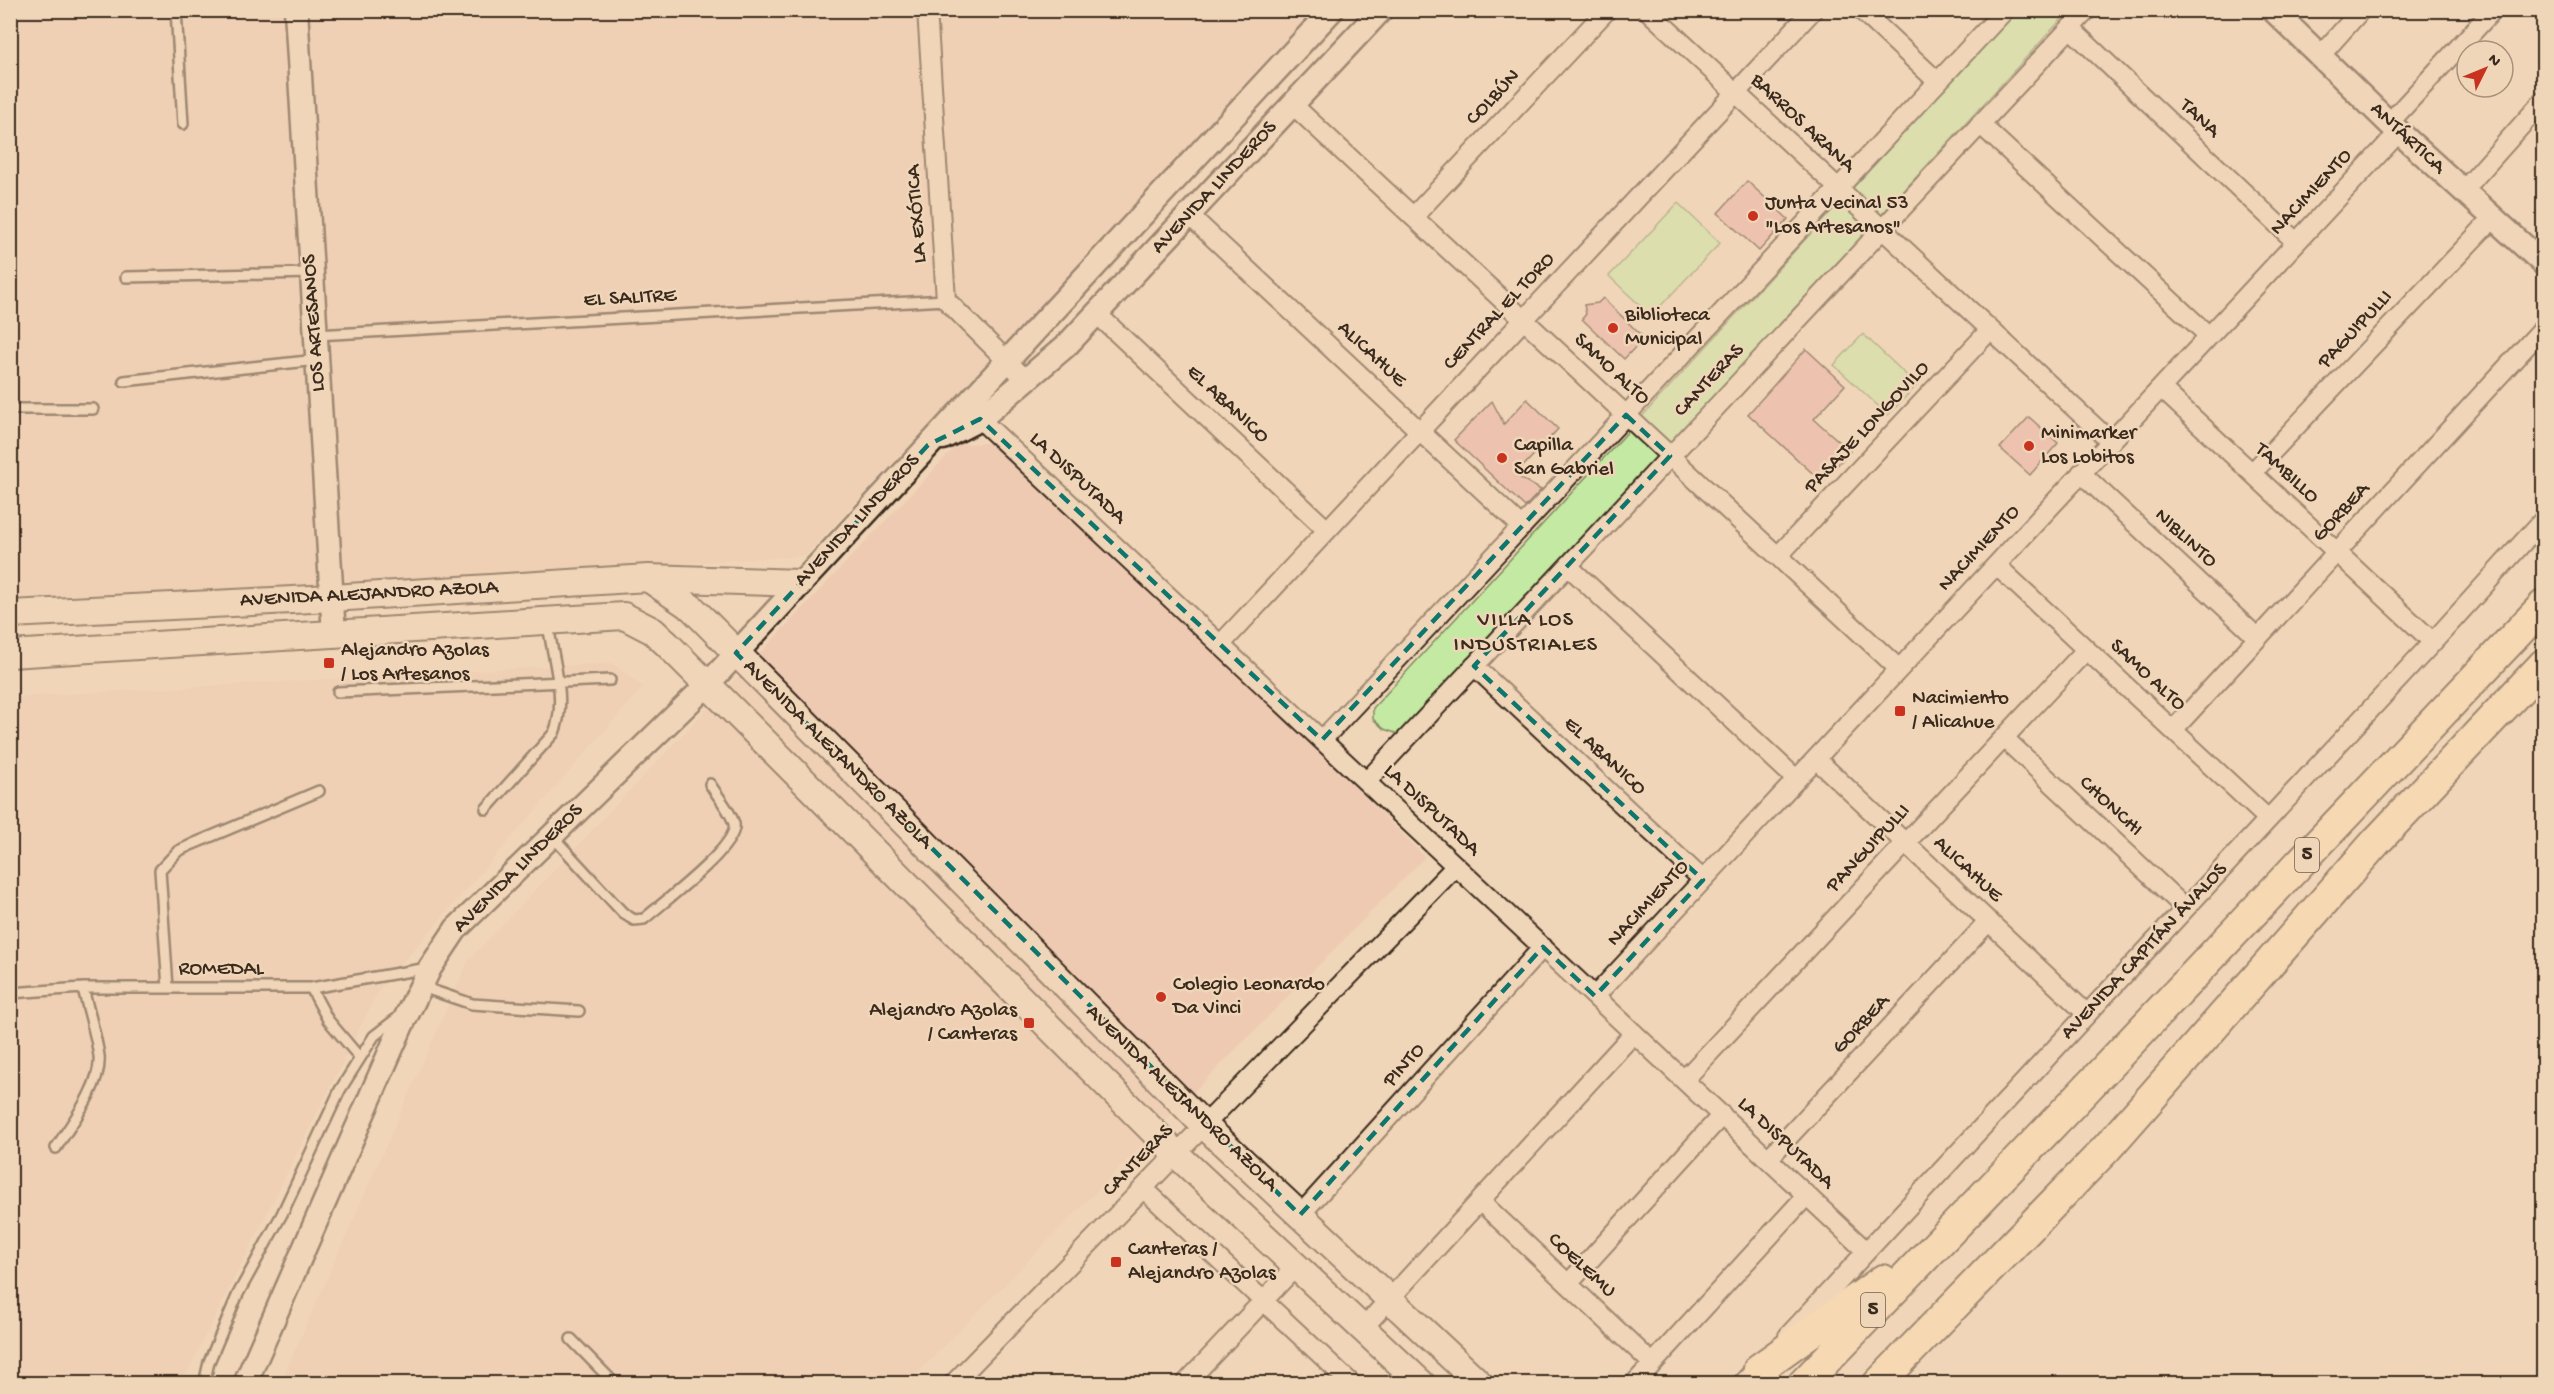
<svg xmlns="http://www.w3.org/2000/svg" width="2554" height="1394" font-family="'Gochi Hand',sans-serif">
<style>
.built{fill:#eecab2}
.green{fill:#c4e9a2;stroke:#808a60;stroke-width:1.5}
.building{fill:#e8aea4;stroke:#3b2a1e;stroke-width:1.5}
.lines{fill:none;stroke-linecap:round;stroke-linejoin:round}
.service-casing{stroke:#3b2a1e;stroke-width:14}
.minor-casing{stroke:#3b2a1e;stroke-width:22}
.tertiary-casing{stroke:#3b2a1e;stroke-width:27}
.secondary-casing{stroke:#3b2a1e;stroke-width:30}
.trunk-casing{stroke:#3b2a1e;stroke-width:34}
.service{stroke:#f0d6b8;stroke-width:9}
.minor{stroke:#f0d6b8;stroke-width:18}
.tertiary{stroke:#f0d6b8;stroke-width:22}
.secondary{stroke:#f0d6b8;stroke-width:26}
.trunk{stroke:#fcdcac;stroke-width:30}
.marked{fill:none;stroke:#0f766e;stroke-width:4.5;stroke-dasharray:12 8;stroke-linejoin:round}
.poi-dot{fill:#c8321e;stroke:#f0d6b8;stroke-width:2}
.labels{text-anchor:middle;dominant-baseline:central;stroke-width:5;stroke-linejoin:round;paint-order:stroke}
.shield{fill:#f0d6b8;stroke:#715e4c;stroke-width:1.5}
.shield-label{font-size:20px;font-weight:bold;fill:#3b2a1e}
.street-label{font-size:21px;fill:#3b2a1e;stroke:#f0d6b8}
.poi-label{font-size:21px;fill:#3b2a1e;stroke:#f0d6b8;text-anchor:start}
.neighbourhood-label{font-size:22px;letter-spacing:1.5px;fill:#3b2a1e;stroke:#f0d6b8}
</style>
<rect width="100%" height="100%" fill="#f0d6b8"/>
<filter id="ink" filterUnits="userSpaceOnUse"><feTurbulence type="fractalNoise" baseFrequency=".0167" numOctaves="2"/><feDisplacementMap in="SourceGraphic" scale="12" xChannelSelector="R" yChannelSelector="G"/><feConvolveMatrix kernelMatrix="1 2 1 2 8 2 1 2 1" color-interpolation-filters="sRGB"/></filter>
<g filter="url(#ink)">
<!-- built -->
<path class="built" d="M10 11H1321L805 556 395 581 11 599Z
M1010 441 1425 857 908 1383 280 1384 468 961 957 445Z
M612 663 643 687 379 990 182 1383 11 1384V697Z"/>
<!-- green -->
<path class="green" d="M2016 11H2069L1654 462 1398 734 1384 729 1373 719V708Z
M1678 203 1720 243 1651 316 1609 276Z
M1863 334 1917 385 1888 415 1834 365Z"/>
<!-- building -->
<path class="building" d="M1747 181 1788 219 1759 251 1718 213Z
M1603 298 1644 338 1624 359 1582 319 1586 314 1584 305 1598 303Z
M1806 349 1845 385 1814 419 1850 451 1822 482 1748 414Z
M1527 399 1558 429 1515 475 1541 490 1525 507 1454 440 1492 401 1504 424Z
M2029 417 2058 443 2030 475 2000 448Z"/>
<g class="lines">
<!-- service casing -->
<g class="service-casing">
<path id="service" d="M176 10 183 124
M126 277 312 273
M316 335 946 300
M124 381 317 360
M10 409H93
M338 692 610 680
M486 809 554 733C568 700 552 658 548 623
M553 837 623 913 634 920 644 919C661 904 739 846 734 824 731 811 717 796 710 784
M422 987 472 1004 579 1011
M168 988 160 870 178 851 193 844 319 791
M311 988 328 1020 360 1058
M10 993 83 988H311L428 968
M56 1148C71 1124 102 1085 99 1056 96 1034 88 1010 83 988
M571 1339 615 1384
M204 1384 209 1362 238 1294 282 1214 340 1090 374 1036 400 1016"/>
</g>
<!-- minor casing -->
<g class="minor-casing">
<path id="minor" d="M927 10 946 300 1027 381
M1647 10 2111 442
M1861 10 1938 82
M2070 28 2296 242
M2320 56 2361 10
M1293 105 1899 669
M2389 123 2493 10
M1980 124 2209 336
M2463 191 2544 100
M1189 215 1522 527
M1413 217 1607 10
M1097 314 1327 530
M2161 388 2433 642
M970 410 1866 1251
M2081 473 2258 638
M2252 473 2493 218
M1778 556 1990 330
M1996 565 2268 819
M1568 566 1796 779
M1221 644 1813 10
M1474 666 1703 880
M2173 730 2544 327
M2004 738 2185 908
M1322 740 2005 10
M1816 759 2087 1014
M1367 781 2087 10
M1595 996 2399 132
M1684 1080 2086 650
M1768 1159 1989 921
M1144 1189 1352 1384
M1480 1201 1652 1363
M1300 1215 1543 947
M1568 1284 1722 1115
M1363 1328 1634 1033
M1788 1336 2433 642 2544 519
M953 1384 1456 866
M1185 1384 1296 1266
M1395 1384 1408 1370
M1634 1384 1807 1195"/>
</g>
<!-- tertiary casing -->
<g class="tertiary-casing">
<path id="tertiary" d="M296 10 334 635
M2273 10 2389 123 2544 264
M943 438 980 419 1067 345 1381 10
M245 1384 401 1027 430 968 456 929 708 684 1332 10
M1745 1384 1759 1369"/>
</g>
<!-- secondary casing -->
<g class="secondary-casing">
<path id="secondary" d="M648 578 692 608 1205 1126 1480 1384
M10 614 332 598 648 578 800 583
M10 654 624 616 653 631 667 644 1177 1155 1422 1384"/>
</g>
<!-- trunk casing -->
<g class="trunk-casing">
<path id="trunk" d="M1759 1369 1883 1280
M1803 1384 2070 1106 2544 605
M1878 1384 2105 1150 2375 843 2544 664"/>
</g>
<!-- service -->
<use href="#service" class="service"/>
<!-- minor -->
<use href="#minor" class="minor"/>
<!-- tertiary -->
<use href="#tertiary" class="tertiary"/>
<!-- secondary -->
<use href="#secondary" class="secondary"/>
<!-- trunk -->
<use href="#trunk" class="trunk"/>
</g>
</g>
<!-- marked area -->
<path d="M0 0H2554V1394H0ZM1626 415 1670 456 1474 666 1703 880 1595 996 1543 947 1300 1215 736 653 928 445 980 419 1322 740Z" fill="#f0d6b8" fill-opacity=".55" fill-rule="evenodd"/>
<path class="marked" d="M1626 415 1670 456 1474 666 1703 880 1595 996 1543 947 1300 1215 736 653 928 445 980 419 1322 740Z"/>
<!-- markers -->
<g class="poi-dot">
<circle cx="1753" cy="216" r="6"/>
<circle cx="1613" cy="328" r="6"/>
<circle cx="2029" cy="446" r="6"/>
<circle cx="1502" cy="458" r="6"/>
<rect x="323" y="657" width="12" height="12" rx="3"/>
<rect x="1894" y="705" width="12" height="12" rx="3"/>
<circle cx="1161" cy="997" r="6"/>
<rect x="1023" y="1017" width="12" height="12" rx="3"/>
<rect x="1110" y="1256" width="12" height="12" rx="3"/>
</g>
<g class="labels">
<!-- shield labels -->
<g class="shield">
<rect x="2295" y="838" width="24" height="34" rx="4.5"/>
<rect x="1861" y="1293" width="24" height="34" rx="4.5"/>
</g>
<g class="shield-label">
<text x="2307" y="855">5</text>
<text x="1873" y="1310">5</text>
</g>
<!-- street labels -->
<g class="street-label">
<text transform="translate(1494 98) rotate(-47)">COLBÚN</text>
<text transform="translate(2199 119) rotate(43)">TANA</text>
<text transform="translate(1802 124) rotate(43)">BARROS ARANA</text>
<text transform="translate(2407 139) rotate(43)">ANTÁRTICA</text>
<text transform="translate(1215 188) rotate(-47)">AVENIDA LINDEROS</text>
<text transform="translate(2312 193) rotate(-47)">NACIMIENTO</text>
<text transform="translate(918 214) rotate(-94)">LA EXÓTICA</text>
<text transform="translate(630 299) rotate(-3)">EL SALITRE</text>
<text transform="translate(1500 312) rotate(-47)">CENTRAL EL TORO</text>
<text transform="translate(315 323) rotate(-94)">LOS ARTESANOS</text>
<text transform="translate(2356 330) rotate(-47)">PAGUIPULLI</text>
<text transform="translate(1371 355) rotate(43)">ALICAHUE</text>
<text transform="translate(1611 370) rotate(43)">SAMO ALTO</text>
<text transform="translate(1710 381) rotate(-47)">CANTERAS</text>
<text transform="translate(1227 405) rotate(43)">EL ABANICO</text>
<text transform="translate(1868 428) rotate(-47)">PASAJE LONGOVILO</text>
<text transform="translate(2286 474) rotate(43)">TAMBILLO</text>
<text transform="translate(1077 479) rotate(43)">LA DISPUTADA</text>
<text transform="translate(2342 513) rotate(-47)">GORBEA</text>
<text transform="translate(858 521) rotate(-47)">AVENIDA LINDEROS</text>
<text transform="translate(2185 539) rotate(43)">NIBLINTO</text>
<text transform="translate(1980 549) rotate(-47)">NACIMIENTO</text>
<text transform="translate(369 595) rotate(-3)">AVENIDA ALEJANDRO AZOLA</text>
<text transform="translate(2147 676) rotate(43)">SAMO ALTO</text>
<text transform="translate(837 755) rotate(45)">AVENIDA ALEJANDRO AZOLA</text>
<text transform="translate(1604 757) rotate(43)">EL ABANICO</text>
<text transform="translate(2110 807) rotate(43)">CHONCHI</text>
<text transform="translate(1431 811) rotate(43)">LA DISPUTADA</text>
<text transform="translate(1869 849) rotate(-47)">PANGUIPULLI</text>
<text transform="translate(519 869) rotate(-45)">AVENIDA LINDEROS</text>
<text transform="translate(1967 870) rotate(43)">ALICAHUE</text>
<text transform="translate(1649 904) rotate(-47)">NACIMIENTO</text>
<text transform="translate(2145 952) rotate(-47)">AVENIDA CAPITÁN ÁVALOS</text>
<text x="221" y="970">ROMEDAL</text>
<text transform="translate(1862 1025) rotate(-47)">GORBEA</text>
<text transform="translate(1405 1066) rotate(-48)">PINTO</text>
<text transform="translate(1181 1099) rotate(44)">AVENIDA ALEJANDRO AZOLA</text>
<text transform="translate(1785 1144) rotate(43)">LA DISPUTADA</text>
<text transform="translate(1139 1161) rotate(-46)">CANTERAS</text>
<text transform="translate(1581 1266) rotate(43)">COELEMU</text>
</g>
<!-- poi labels -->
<g class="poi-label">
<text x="1765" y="204">Junta Vecinal 53<tspan x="1765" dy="24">"Los Artesanos"</tspan></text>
<text x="1625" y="316">Biblioteca<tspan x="1625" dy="24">Municipal</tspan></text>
<text x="2041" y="434">Minimarker<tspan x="2041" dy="24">Los Lobitos</tspan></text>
<text x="1514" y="446">Capilla<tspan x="1514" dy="24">San Gabriel</tspan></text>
<text x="341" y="651">Alejandro Azolas<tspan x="341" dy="24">/ Los Artesanos</tspan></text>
<text x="1912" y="699">Nacimiento<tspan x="1912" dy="24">/ Alicahue</tspan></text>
<text x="1173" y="985">Colegio Leonardo<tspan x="1173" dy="24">Da Vinci</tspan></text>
<text x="1017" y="1011" text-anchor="end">Alejandro Azolas<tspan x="1017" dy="24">/ Canteras</tspan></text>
<text x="1128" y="1250">Canteras /<tspan x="1128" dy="24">Alejandro Azolas</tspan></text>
</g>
<!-- neighbourhood labels -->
<g class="neighbourhood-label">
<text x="1526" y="621">VILLA LOS<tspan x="1526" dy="25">INDUSTRIALES</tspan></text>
</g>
</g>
<!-- margin -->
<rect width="2554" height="1394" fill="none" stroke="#f0d6b8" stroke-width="36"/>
<rect x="18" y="18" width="2518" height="1358" fill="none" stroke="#3b2a1e" stroke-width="2" filter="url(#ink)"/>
<!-- north arrow -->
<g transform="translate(2485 69) rotate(47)"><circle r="28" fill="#f0d6b8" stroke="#a8917a" stroke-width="1.5"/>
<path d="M0-4.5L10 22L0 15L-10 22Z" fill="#c8321e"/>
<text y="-9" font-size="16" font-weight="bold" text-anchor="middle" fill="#3b2a1e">N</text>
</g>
</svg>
